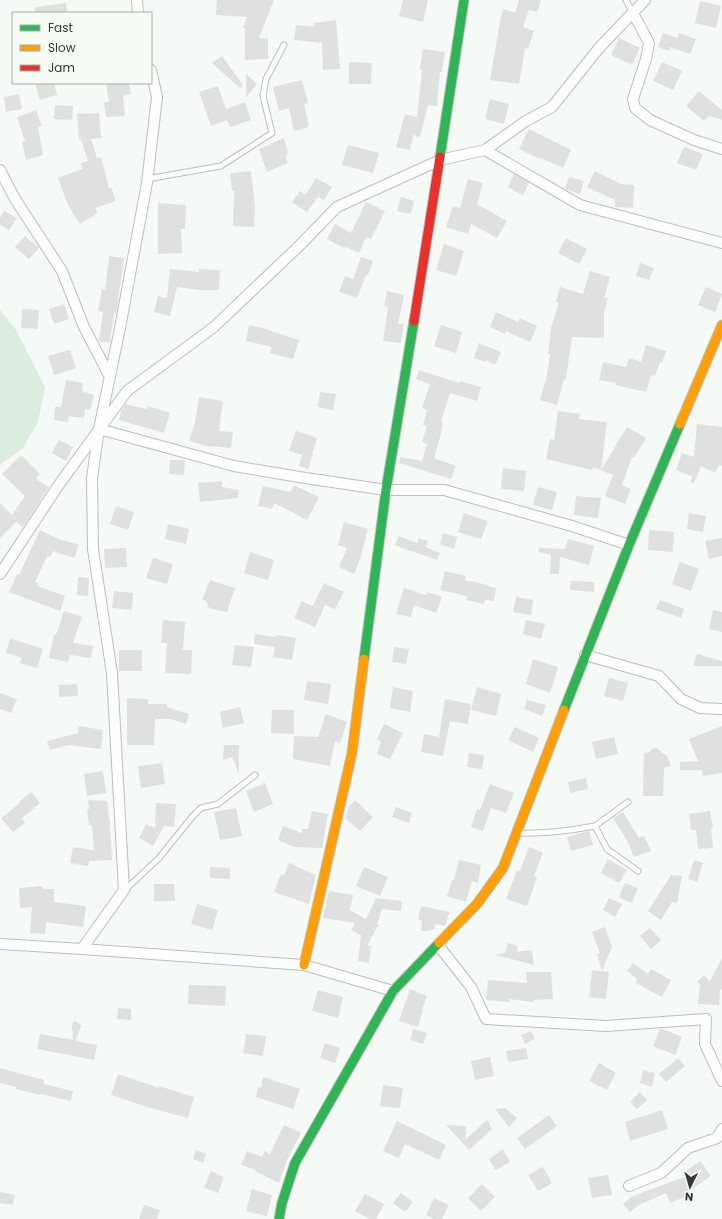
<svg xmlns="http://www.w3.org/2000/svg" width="722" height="1219" font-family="Poppins,sans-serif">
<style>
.green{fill:#dcecdd}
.building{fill:#dfe0df}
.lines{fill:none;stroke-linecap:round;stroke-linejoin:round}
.lane-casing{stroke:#bcbfbc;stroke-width:7}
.street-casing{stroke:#bcbfbc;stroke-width:12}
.fast-casing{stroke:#bcbfbc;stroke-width:11}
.slow-casing{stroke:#bcbfbc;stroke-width:11}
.jam-casing{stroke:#bcbfbc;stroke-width:11}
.lane{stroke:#fefefe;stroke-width:5}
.street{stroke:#fefefe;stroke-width:10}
.fast{stroke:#30b455;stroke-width:9}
.slow{stroke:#ff9f0a;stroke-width:9}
.jam{stroke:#e5322d;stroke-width:9}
</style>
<rect width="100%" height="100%" fill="#f6faf6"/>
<!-- green -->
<path class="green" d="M0 310 16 330 45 387 38 422 23 448 0 465Z"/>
<!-- building -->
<path class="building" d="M217 0H274L259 38H268V59L245 60V28H243L247 17 216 15Z
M403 0H428L423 22 399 16Z
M519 0H541L537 12 529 10 523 27 534 31 528 49 525 48 519 84 490 80 501 16 504 9 515 13Z
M700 1 721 6 716 28 695 23Z
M66 3 67 13H35V7Z
M336 20 340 69 323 70 322 43 294 40 296 25 315 27 314 23Z
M663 33 677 38 679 33 696 39 690 54 670 47 669 51 658 47Z
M619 38 640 48 632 65 611 55Z
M423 49 445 52 442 72H440L437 106 428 105 420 137 415 136 414 133 410 150 396 147 405 114 417 117 422 70 420 69Z
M222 56 243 85 240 88 212 63Z
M349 62 372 63 371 84H349Z
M662 62 682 71 673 90 653 81Z
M246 74 257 84 246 97Z
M302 80 308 103 304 104 309 127 294 131 289 108 279 111 273 87Z
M35 83H54L57 95 40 100Z
M106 83H129L131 94 123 95 125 116 106 117 104 102H109Z
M218 86 226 109 245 102 251 120 230 127 227 120 211 126 199 92Z
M699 91 722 110V120L709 116 704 121 686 106Z
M19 94 22 109 6 112 4 97Z
M490 99 509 104 504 124 485 119Z
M55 105 73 106 72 120 54 119Z
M36 110 42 126 38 127 43 155 26 160 22 142 25 141 17 117Z
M99 113 101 138 91 139 97 158 101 157 109 188 111 187 116 201 95 208 98 213 80 224 68 205 58 178 82 169 81 163 88 161 81 140H79L77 114Z
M529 129 571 150 563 168 541 158 540 159 519 149Z
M284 138 288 152 286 158 288 163 267 172 259 149Z
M348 145 379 153 373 173 342 165Z
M684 147 703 154 696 170 677 163Z
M251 171 255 206 254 227 233 226 234 191H232L230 173Z
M595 171 621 184 634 185 633 208 615 207V200L587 187Z
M514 174 529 183 523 195 508 187Z
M569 177 584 181 580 194 565 189Z
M316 178 332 187 324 200 318 197 307 212 292 202 300 191 306 195Z
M468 179 483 183 477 204 507 221 497 238 471 224 468 234 446 227 453 206 460 208Z
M401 197 414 201 411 214 397 211Z
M366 202 385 211 371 239 366 237 359 253 345 247 344 248 327 239 335 224 351 233Z
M158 203 186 205 185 229H181L182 253 158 254Z
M4 211 17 218 9 230 0 225V218Z
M25 236 39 248 29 259 15 247Z
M566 238 587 249 579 264 558 253Z
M444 244 464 251 456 276 436 270Z
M109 256 124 258 116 314 114 313 110 343 99 341 103 312 98 311 102 289 105 290Z
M361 257 373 261 368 275H366L357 298 339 292 345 276 353 279Z
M640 263 654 268 649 280 636 276Z
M170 269 199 272V269L220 270 219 290H199L177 287 170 316 154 312 158 296 167 298Z
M590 271 610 277 604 298H608L604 313V338L572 337 566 379H564L557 405 540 400 545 382H546L550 354H548L551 328 559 303 556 302 560 287 583 294Z
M706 287 722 294 715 312 698 305Z
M387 291 404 295 398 324H404L401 343 383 341 388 307 384 306Z
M64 304 69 319 54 324 49 309Z
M22 309 39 310 38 329 21 328Z
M496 312 518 322 520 318 537 326 530 342 506 331 505 334 490 327Z
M249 325 268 329V330L299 340 293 359 270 353 272 347 246 341Z
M441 325 462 332 456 353 434 346Z
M479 343 501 352 495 365 486 360V362L474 358Z
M646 345 666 351 662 363 660 362 655 376 651 375 646 392 616 385V383L599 380 603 362 626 367 629 358 641 362Z
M70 350 76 368 54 375 48 356Z
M419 370 459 383 460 381 481 387 477 401 450 393 441 422H443L441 434 434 458 456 466 451 479 399 463 400 457 422 461 427 444 422 442 427 426 423 425 427 410 422 408 430 384 416 379Z
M66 380 83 383 82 391 94 395 90 410 85 409 84 418 69 416 68 422 54 420 55 407H61Z
M320 392 336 394 333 410 318 407Z
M199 397 223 401 219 431 233 432 231 448 210 446V447L189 441 195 422Z
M125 404 147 409 148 406 170 413 164 433 119 420 121 411Z
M558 411 580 414 579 419 607 422 601 470 627 427 646 438 634 458 632 457 622 485 631 489 625 504 605 496 613 475 593 467 592 470 546 459 550 439 554 440Z
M697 424 722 427V466L719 465 715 473 701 466 694 483H691L692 476 676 470 682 453 694 457Z
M296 431 317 438 312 454H313L308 469 299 466 302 455 289 451Z
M59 440 73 447 66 461 52 453Z
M21 455 40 474 36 479 49 487 23 527 16 522 0 538V503L12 515 25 496 2 474Z
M170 460H185L184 475 169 474Z
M503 468 526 471 524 491 501 489Z
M222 481V487L239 490 238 498 200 502 198 483Z
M294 485 319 497 307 520 274 503 272 509 258 506 263 486 290 492Z
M538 487 557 492 552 510 533 505Z
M576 496 601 498 598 518 574 515Z
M116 506 134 512 128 530 110 524Z
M464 513 488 521 481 539 458 532Z
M689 513 706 516 703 532 687 529Z
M344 522 368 529 360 559 354 574 339 567 347 548 338 545Z
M168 524 189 529 186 544 165 539Z
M40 530 63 541V540L79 545 74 558 53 551 50 557 47 556 35 582 38 583 37 586 65 596 60 611 9 592 17 574 19 575Z
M649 530 674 532 673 552 648 550Z
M443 533 457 537 454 549 440 544Z
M399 536 417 543 419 538 428 541 426 547 440 553 437 560 409 550V551L395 545Z
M722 538V556L709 559 705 541Z
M568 539 594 546 589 565 560 557 559 574H550L551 555 539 552V548L565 549Z
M126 548 127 567 105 568 104 549Z
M250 552 274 560 268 580 244 573Z
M153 558 173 564 167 584 146 578Z
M680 562 699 569 691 591 672 584Z
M445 571 466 576 465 580 488 585V586L496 588 494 601 485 600 484 604 466 600 467 596 440 590Z
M78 577 89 578 88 596 77 595Z
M210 580 235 588 227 612 212 609 209 608 206 601 202 600Z
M571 581 594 582V592L570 590Z
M324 583 344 592 335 609 325 605 315 627 294 618 302 601 313 606Z
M404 588 426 595 427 592 442 597 436 613 414 605 411 617 396 614Z
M114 591 133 593 132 610 112 608Z
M516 597 533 600 531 615 513 612Z
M660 600 684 609 681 618 656 609Z
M713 610 722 612V632L709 629Z
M64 611 82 617 73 643 93 646 91 658 70 655 68 662 49 658 54 635H56Z
M163 620 185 622 183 650H192L191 674 165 673 167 643H161Z
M526 620 545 624 541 639 523 634Z
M255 634 276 637 277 635 296 638 292 660 273 657 275 647 254 644Z
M10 638 43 649 37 668 20 663 22 658 6 653Z
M235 645 254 647 251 667 232 665Z
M394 647 409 649 406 664 392 662Z
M119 650H142V671H119Z
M697 654 722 661V666H693Z
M533 659 558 667 550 693 526 684Z
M609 678 628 683 623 701 604 696Z
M307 681 331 684 328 704 304 700Z
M77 684 78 696 59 697V685Z
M393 687 413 691 410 712 390 708Z
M477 687 501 694 496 716 471 710Z
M0 693 17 699 11 713 0 709Z
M127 698 148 699V704H167V707L189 714 186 724 171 719H155L154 745H127Z
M445 699 471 704 468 724 450 721 443 756 421 752 424 734 439 737Z
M527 700 546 705 542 716 524 709Z
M240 707 244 723 223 728 220 712Z
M272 710H294V734L271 733Z
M326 714 347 722 340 743 335 741 330 766 293 759 294 736 318 737Z
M384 724 403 733 390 759 377 754 381 742 377 739Z
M79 726 103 730 101 749 69 745 50 750 47 741 78 733Z
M722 726V773L703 776 702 770H680V762L698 761 689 739Z
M515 727 539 738 533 752 508 740Z
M614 737 618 754 596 759 592 742Z
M224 745H239V774L232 757 223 760Z
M656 748 667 756 671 766 664 768 663 796H643L644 753 649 752 652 749Z
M469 753 484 755 482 769 467 767Z
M162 763 165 784 141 788 138 766Z
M103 771 106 793 87 796 84 774Z
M586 778 588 789 570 793 568 782Z
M265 783 273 804 254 812 246 791Z
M490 784 514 793 506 813 491 808 483 831 471 827 477 809 480 810Z
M31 792 40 803 22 818 25 823 13 832 1 818 20 803 19 802Z
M88 800 107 801 110 823 112 860 89 861 88 866 70 863 73 847 94 850 92 825 89 826 87 809H89Z
M355 800 373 817 360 831 346 819 348 808Z
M156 803 176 804 174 827 164 826 153 846 139 838 146 824 155 828Z
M396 807 412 813 409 823 392 817Z
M236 808 242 836 220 840 214 812Z
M312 811 328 814 322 848 294 847 278 840 283 826 302 833V829H308Z
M710 811 713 828H711L713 848 698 849 696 830H691L689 814Z
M623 812 639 838 644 836 651 851 634 857 628 842 613 818Z
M589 831 593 845 571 851 567 837Z
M529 847 543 853 534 876 537 877 527 906 506 899 517 870 520 871Z
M608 859 627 870 619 883 601 873Z
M459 860 481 865 478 883 472 881 466 902 447 896 452 880H454Z
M694 860 703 863 697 882 688 879Z
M289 863 316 875 309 904 274 892 281 874 284 875Z
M210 867 230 868V879L210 878Z
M364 867 388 877 380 896 356 886Z
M671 875 682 876 677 903 672 902 661 920 648 911Z
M625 883 638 888 632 903 619 897Z
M154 884H174L175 901H154Z
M42 886 43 889H54V902L86 906 83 927 46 922 45 934 30 933 32 907 20 908 19 888Z
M329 891 353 895 350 910 366 919 376 898 402 901 401 911 382 909 377 924 379 926V927H377L367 946H371L369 963 358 961 361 935 351 930 355 923 323 918Z
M609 898 622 904 615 917 603 910Z
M197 904 218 910 212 930 191 924Z
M421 906 449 912 446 924 444 926 435 924 434 929 428 931H421L422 921 418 919Z
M605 927 612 947 602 971 597 954 600 953 592 932Z
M650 928 661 940 651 949 640 936Z
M508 943 518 946 517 952 532 950 534 965 495 955 505 953Z
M722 958V990L720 989 719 1005 698 1004 700 984 697 982 704 975 710 981Z
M633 963 648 974 651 969 671 980 662 997 636 983 637 979 627 971Z
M592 970 609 972 606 999 589 997Z
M526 972H551L553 999 534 1000 533 1002 509 999V1002L486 1000 488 980 527 983Z
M189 985 226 986 225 1006 188 1004Z
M410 989 427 996 422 1010H423L418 1027 399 1021Z
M318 990 343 997 338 1018 312 1011Z
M118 1008 131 1009V1020L117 1019Z
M74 1021 80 1024 81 1027 75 1041 97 1045 94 1060 37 1049 40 1034 73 1040 72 1026Z
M413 1029 427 1033 423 1044 410 1040Z
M660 1029H663L682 1037 675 1055 653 1046Z
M531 1031 535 1039 525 1044 521 1035Z
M246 1034 266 1036 263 1056 243 1053Z
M325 1043 340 1048 335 1063 320 1058Z
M526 1048 528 1059 508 1062 506 1051Z
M490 1057 494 1076 475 1080 471 1061Z
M678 1058 685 1066 666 1082 659 1074Z
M599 1063 616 1073 607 1090 589 1081Z
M0 1068 44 1080 43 1084 73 1091 71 1101 40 1094V1095L16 1089V1087L0 1083Z
M643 1070 655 1073 652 1087 640 1083Z
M118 1074 159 1088V1086L194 1097 188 1118 147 1107 111 1095Z
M263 1077 300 1089 293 1109 256 1097 258 1087 261 1088Z
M383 1085 403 1088 400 1108 380 1106Z
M640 1092 647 1100 637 1109 630 1102Z
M505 1108 517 1118 509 1127 495 1109Z
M662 1110 668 1129 630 1141 625 1122Z
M549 1115 557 1126 525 1149 517 1138Z
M487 1120 492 1129 469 1150 446 1125 466 1126 465 1140Z
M397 1121 446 1145 439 1160 405 1144 399 1158 383 1151Z
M284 1125 301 1133 287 1160 279 1183 255 1171 256 1170 241 1165 247 1151 262 1157 265 1151 270 1154Z
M503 1149 510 1162 495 1170 489 1159Z
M196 1150 206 1154 203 1163 193 1159Z
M700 1161 711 1176 688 1192 690 1195 670 1203 666 1193 639 1205 630 1212 623 1204 631 1197 689 1175 686 1171Z
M543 1167 552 1183 538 1191 528 1175Z
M211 1171 224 1177 218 1193 204 1188Z
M608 1175 612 1195 592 1198 588 1178Z
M482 1184 495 1197 481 1211 468 1198Z
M252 1189 272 1195 267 1216 246 1211Z
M0 1192 15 1195 13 1205 0 1203Z
M401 1193 413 1202 405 1212 393 1203Z
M365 1194 384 1204 376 1219H370L355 1211Z
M434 1198 449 1205 442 1219H435L426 1215Z
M144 1205 160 1210 157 1219H139Z"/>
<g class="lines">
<!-- lane casing -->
<g class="lane-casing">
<path id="lane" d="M626 0 633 13
M147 179 221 166 272 133 263 96 266 79 284 45
M595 826 628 802
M517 833C545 834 568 831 595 826L607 849 638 871
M125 890 159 858 192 817 201 808 218 804 255 775"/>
</g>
<!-- street casing -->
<g class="street-casing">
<path id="street" d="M137 0 138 13
M633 13 649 43 646 59 633 99 635 108 650 120 694 140 722 149
M485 150 526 121 552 107 599 48 645 0
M0 170 15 199 62 271 84 327 110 377
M99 429 234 466 299 477 386 490H444L572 526 629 545
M0 574 58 486 127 391 214 327 300 245 337 207 440 160 485 150 580 205 722 243
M585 655 659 676 681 699 700 708 722 709
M0 944 82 949 304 965 393 991
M438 945 471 987 486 1019 606 1026 706 1019 705 1044 722 1081
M82 949 124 890 112 673 93 549 92 478 99 429 120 328 147 183 157 97 151 70
M629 1186 661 1173 688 1148 717 1138 722 1129"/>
</g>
<!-- fast casing -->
<g class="fast-casing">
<path id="fast" d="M440 157 464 0
M364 659 386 490 414 321
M564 710 629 545 680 424
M279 1219 282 1203 295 1163 393 991 439 943"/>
</g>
<!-- slow casing -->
<g class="slow-casing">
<path id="slow" d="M680 424 722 325
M439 943 477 904 503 868 564 710
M304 965 352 753 364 659"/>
</g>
<!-- jam casing -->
<g class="jam-casing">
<path id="jam" d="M414 321 440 157"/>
</g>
<!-- lane -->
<use href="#lane" class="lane"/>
<!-- street -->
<use href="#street" class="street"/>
<!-- fast -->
<use href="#fast" class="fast"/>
<!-- slow -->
<use href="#slow" class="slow"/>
<!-- jam -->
<use href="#jam" class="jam"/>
</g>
<!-- legend -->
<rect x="12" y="12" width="140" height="72" fill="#f4fcf4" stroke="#a8aea8"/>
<rect x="20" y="25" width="20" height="6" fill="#30b455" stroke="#a8aea8"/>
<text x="48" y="32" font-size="12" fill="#353835">Fast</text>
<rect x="20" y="45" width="20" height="6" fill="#ff9f0a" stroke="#a8aea8"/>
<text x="48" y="52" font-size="12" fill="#353835">Slow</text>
<rect x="20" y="65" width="20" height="6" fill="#e5322d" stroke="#a8aea8"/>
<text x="48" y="72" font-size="12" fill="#353835">Jam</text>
<!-- north arrow -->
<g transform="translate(690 1187) rotate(185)" stroke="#f4fcf4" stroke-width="3" paint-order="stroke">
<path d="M0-3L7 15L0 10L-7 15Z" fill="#353835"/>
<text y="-6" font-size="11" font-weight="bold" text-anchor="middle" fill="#353835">N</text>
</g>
</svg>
